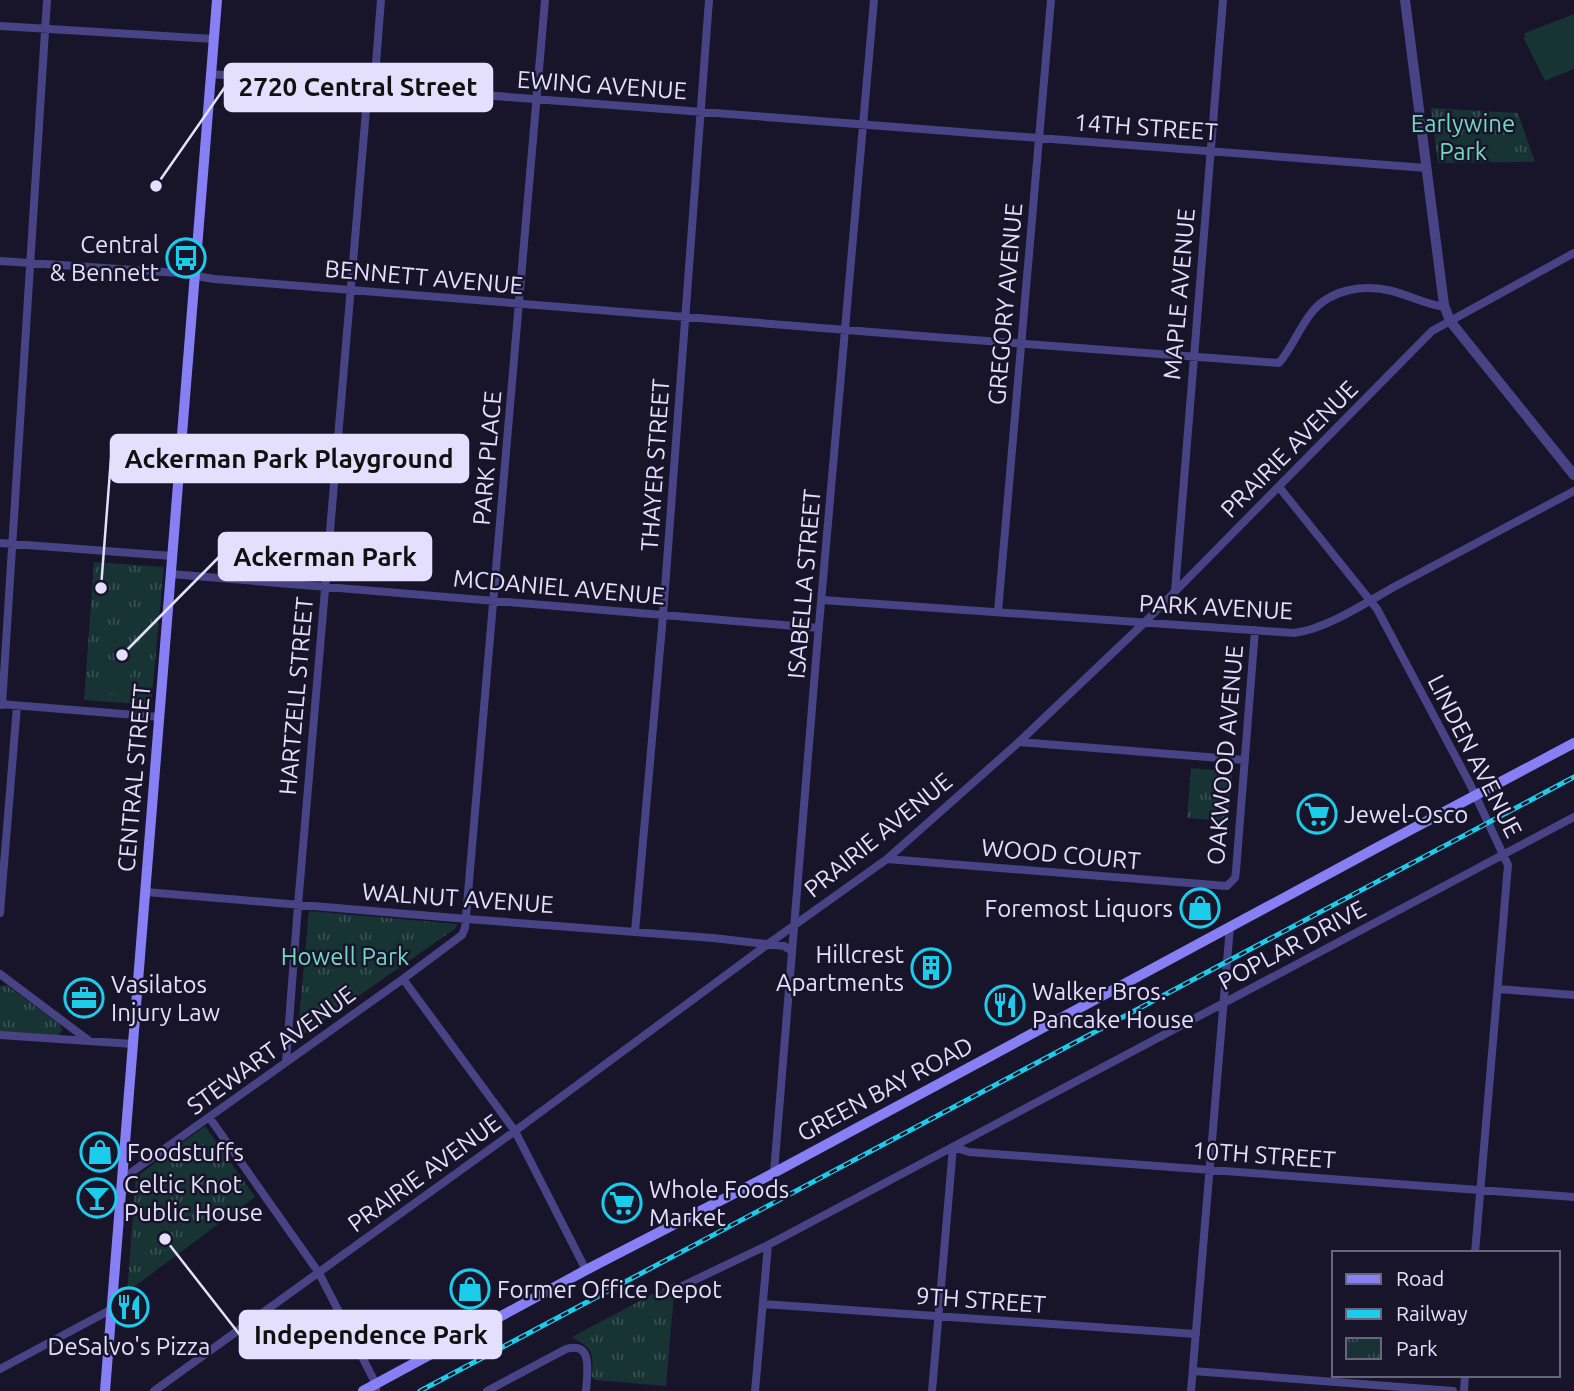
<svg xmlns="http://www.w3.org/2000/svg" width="1574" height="1391" font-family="Ubuntu,sans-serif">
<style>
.park{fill:url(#park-tufts)}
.garden{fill:#173334}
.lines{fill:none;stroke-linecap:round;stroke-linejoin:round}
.minor{stroke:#484385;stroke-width:8}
.tertiary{stroke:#484385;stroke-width:10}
.secondary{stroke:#877ff4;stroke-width:10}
.rail-casing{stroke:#1ccdeb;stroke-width:5}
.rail{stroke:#18142a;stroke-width:2.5;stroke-dasharray:8;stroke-linecap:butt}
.labels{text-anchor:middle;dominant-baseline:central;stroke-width:5;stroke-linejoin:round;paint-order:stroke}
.street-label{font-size:24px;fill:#e4dffc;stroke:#18142a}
.park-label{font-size:24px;fill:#70d8c3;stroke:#18142a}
.poi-label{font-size:24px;fill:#e4dffc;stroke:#18142a;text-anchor:start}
.leader{fill:none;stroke:#e4dffc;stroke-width:2.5}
.callout-dot{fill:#e4dffc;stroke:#18142a;stroke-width:2.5}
.callout{fill:#e4dffc;stroke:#e4dffc;stroke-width:2.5}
.callout-label{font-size:26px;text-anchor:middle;font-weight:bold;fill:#111}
</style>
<defs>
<pattern id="park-tufts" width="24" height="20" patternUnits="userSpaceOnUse" patternTransform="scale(1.75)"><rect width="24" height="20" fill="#173334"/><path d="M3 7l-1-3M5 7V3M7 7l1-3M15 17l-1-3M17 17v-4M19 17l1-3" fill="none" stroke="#395052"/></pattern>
</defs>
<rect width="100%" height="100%" fill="#18142a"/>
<!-- park -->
<path class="park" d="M1431 108 1518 113 1535 162 1438 163Z
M94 562 164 567 151 705 84 700Z
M1191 768 1232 772 1228 821 1187 818Z
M309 911 457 924 456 928 297 1039Z
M6 985 60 1024 62 1030 59 1035 0 1033V986Z
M205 1126 255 1197 127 1292 136 1177Z
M675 1282 666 1386 595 1380 592 1377C592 1368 595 1355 587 1347 583 1343 577 1341 572 1337Z"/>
<!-- garden -->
<path class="garden" d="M1574 14V69L1545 81 1524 39 1525 33Z
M102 660 132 663 130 677 100 674Z
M100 679 130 681 129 695 99 693Z"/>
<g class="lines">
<!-- minor -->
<path class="minor" d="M0 26 214 39
M211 74 1426 168
M0 261 179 273 214 279 934 337 1279 363C1292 348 1299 328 1312 312 1331 289 1364 284 1392 291 1411 296 1425 304 1445 307
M1279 487 1377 609 1470 784 1508 865 1475 1253
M0 543 172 556
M171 574 819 628
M1175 591 1223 0
M822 600 1294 633C1326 629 1364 604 1392 588 1453 556 1513 523 1574 491
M998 612 1051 0
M0 704 160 717
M2 705 47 0
M1019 742 1245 760
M887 859 1227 886 1235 878 1236 871 1255 630
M146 892 467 919 713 938 784 946 792 951
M0 913 17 706
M635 932 663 615 709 0
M0 974 88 1040
M403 979 515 1131 586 1270
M1498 989 1574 995
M0 1035 133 1044
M286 1062 298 905 367 99 375 76 381 0
M209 1117 319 1273 376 1384V1391
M774 1172 816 659 874 0
M122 1179 403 979 462 935 465 928 545 0
M678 1288 768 1245 1574 817
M763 1304 1196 1334
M0 1369 112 1309
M1193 1371 1453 1391
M154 1391 515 1131 768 944 887 859 1019 742 1144 623 1432 331 1574 253
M487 1391 566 1349C594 1341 587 1374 586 1391
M755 1391 768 1245
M932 1391 953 1147 969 1152 1574 1197
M1191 1391 1230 926
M1464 1391 1465 1375"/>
<!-- tertiary -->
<path class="tertiary" d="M1405 0 1444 305 1450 321 1574 475"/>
<!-- secondary -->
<path class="secondary" d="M105 1391 217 0
M363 1391 586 1270 768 1176 1380 846 1574 743"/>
<!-- rail casing -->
<g class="rail-casing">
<path id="rail" d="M420 1391 1574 777"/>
</g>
<!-- rail -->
<use href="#rail" class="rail"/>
</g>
<!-- icons -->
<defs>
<g id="bus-ring" transform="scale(2.0125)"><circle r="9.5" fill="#18142a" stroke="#1ccdeb" stroke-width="1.5"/><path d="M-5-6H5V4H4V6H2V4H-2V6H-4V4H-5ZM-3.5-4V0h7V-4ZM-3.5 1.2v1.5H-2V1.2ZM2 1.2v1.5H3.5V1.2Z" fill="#1ccdeb"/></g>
<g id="supermarket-ring" transform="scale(2.0125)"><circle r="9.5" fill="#18142a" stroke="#1ccdeb" stroke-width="1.5"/><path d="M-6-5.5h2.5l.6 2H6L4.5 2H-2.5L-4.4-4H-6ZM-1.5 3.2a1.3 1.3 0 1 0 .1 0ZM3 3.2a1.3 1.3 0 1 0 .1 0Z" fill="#1ccdeb"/></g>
<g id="shop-ring" transform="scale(2.0125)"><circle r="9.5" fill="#18142a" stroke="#1ccdeb" stroke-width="1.5"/><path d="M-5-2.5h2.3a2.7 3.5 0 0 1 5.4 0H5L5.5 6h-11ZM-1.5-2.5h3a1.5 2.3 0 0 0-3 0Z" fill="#1ccdeb"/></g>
<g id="building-ring" transform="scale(2.0125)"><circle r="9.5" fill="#18142a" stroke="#1ccdeb" stroke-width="1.5"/><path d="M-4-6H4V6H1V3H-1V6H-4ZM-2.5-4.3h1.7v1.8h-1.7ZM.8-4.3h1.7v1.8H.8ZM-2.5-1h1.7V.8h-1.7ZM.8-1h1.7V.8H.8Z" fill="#1ccdeb"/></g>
<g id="office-ring" transform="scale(2.0125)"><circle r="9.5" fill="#18142a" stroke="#1ccdeb" stroke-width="1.5"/><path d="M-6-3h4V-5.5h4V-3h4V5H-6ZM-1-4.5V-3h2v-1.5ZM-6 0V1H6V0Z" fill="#1ccdeb"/></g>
<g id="restaurant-ring" transform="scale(2.0125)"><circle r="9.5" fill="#18142a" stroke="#1ccdeb" stroke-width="1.5"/><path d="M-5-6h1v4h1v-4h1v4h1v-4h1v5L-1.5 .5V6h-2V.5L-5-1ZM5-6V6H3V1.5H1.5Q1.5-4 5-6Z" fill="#1ccdeb"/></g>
<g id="bar-ring" transform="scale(2.0125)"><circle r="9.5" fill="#18142a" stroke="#1ccdeb" stroke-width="1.5"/><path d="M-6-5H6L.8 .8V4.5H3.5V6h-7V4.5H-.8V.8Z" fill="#1ccdeb"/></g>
</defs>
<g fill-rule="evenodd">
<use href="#bus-ring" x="186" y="258"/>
<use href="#supermarket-ring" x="1317" y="814"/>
<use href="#shop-ring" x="1200" y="908"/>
<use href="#building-ring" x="931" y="968"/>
<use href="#office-ring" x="84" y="998"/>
<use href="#restaurant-ring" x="1005" y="1005"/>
<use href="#shop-ring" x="100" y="1152"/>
<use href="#bar-ring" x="97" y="1198"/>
<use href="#supermarket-ring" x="622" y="1203"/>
<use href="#shop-ring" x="470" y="1289"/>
<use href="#restaurant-ring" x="129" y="1307"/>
</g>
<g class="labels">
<!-- street labels -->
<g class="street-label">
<text transform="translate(602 85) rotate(4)">EWING AVENUE</text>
<text transform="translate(1146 127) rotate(4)">14TH STREET</text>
<text transform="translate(424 277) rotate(5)">BENNETT AVENUE</text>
<text transform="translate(1179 294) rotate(-85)">MAPLE AVENUE</text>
<text transform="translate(1005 304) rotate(-85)">GREGORY AVENUE</text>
<text transform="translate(1289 449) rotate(-45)">PRAIRIE AVENUE</text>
<text transform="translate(487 458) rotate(-85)">PARK PLACE</text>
<text transform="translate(655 465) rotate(-86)">THAYER STREET</text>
<text transform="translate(804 584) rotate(-85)">ISABELLA STREET</text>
<text transform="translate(559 587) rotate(5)">MCDANIEL AVENUE</text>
<text transform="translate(1216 607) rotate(3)">PARK AVENUE</text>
<text transform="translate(296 696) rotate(-85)">HARTZELL STREET</text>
<text transform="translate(1225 755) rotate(-85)">OAKWOOD AVENUE</text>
<text transform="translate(1475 756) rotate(63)">LINDEN AVENUE</text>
<text transform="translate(134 778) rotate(-85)">CENTRAL STREET</text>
<text transform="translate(878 835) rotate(-39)">PRAIRIE AVENUE</text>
<text transform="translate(1061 854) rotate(5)">WOOD COURT</text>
<text transform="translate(458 898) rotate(4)">WALNUT AVENUE</text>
<text transform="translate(1292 945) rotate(-28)">POPLAR DRIVE</text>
<text transform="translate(271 1050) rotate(-36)">STEWART AVENUE</text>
<text transform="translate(885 1089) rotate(-28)">GREEN BAY ROAD</text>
<text transform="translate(1264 1155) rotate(4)">10TH STREET</text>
<text transform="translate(424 1173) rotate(-36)">PRAIRIE AVENUE</text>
<text transform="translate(981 1300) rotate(4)">9TH STREET</text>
</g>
<!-- park labels -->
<g class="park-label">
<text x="1463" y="123">Earlywine<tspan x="1463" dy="28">Park</tspan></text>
<text x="345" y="956">Howell Park</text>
</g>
<!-- poi labels -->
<g class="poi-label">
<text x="159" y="244" text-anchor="end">Central<tspan x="159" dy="28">&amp; Bennett</tspan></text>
<text x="1344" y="814">Jewel-Osco</text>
<text x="1173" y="908" text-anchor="end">Foremost Liquors</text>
<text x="904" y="954" text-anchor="end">Hillcrest<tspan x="904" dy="28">Apartments</tspan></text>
<text x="111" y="984">Vasilatos<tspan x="111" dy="28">Injury Law</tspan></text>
<text x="1032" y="991">Walker Bros.<tspan x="1032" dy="28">Pancake House</tspan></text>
<text x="127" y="1152">Foodstuffs</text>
<text x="124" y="1184">Celtic Knot<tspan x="124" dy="28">Public House</tspan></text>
<text x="649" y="1189">Whole Foods<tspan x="649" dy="28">Market</tspan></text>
<text x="497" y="1289">Former Office Depot</text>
<text x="129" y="1346" text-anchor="middle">DeSalvo's Pizza</text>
</g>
</g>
<!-- callouts -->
<path class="leader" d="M156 186L225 87M101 588L111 458M122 655L219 557M165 1239L240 1335"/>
<g class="callout-dot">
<circle cx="156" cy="186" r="7"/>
<circle cx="101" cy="588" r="7"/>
<circle cx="122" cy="655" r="7"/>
<circle cx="165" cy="1239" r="7"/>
</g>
<g class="callout">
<rect x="225" y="64" width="267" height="47" rx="7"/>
<rect x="111" y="435" width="357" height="47" rx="7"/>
<rect x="219" y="533" width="212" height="47" rx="7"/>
<rect x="240" y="1311" width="261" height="47" rx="7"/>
</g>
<g class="callout-label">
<text x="358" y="96">2720 Central Street</text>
<text x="289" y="468">Ackerman Park Playground</text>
<text x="325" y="566">Ackerman Park</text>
<text x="371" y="1344">Independence Park</text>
</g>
<!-- legend -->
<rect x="1332" y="1251" width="228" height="126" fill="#18142a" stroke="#6a657e" stroke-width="2"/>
<rect x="1346" y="1274" width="35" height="10" fill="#877ff4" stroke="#6a657e" stroke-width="2"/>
<text x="1396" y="1286" font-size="21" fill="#e4dffc">Road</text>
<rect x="1346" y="1309" width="35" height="10" fill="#1ccdeb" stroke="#6a657e" stroke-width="2"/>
<text x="1396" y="1321" font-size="21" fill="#e4dffc">Railway</text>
<rect x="1346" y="1338" width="35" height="21" fill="url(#park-tufts)" stroke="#6a657e" stroke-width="2"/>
<text x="1396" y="1356" font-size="21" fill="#e4dffc">Park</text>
</svg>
